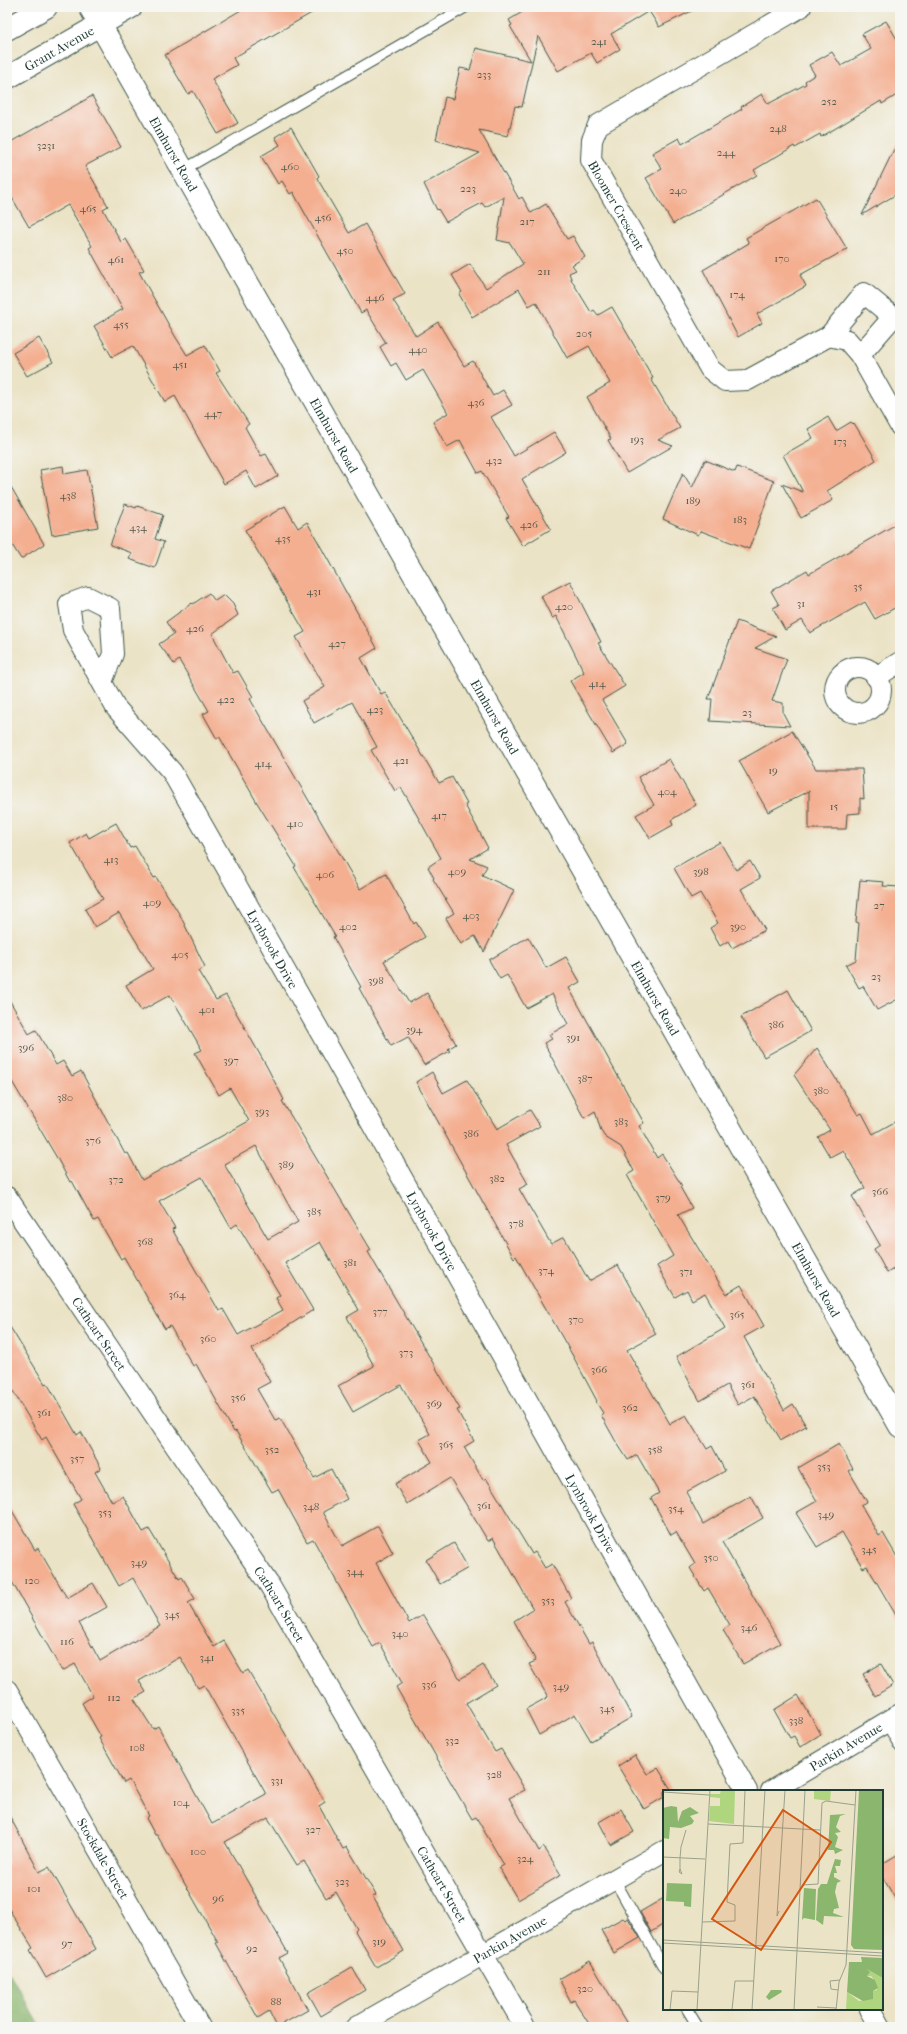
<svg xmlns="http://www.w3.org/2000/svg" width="907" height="2034" font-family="'IM FELL French Canon',serif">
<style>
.forest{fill:#8bb66e;stroke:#557a51}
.building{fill:#f4af91;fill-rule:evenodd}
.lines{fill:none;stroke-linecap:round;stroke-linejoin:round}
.lane-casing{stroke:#3e564a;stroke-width:12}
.street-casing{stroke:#3e564a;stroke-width:22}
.secondary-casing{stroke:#3e564a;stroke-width:24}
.lane{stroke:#fff;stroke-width:10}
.street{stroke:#fff;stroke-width:20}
.secondary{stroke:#fff;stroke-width:22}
.labels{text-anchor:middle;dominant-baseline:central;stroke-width:3.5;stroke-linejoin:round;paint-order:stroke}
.number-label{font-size:11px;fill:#545a4b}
.street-label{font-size:13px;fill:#1f3d34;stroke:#f6f6f2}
.inset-road{fill:none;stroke:#99a18c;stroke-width:1}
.view{fill:#d45610;fill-opacity:0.15;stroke:#d45610;stroke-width:2}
.inset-edge{fill:none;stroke:#1f3d34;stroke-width:2}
</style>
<rect width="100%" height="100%" fill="#f6f6f2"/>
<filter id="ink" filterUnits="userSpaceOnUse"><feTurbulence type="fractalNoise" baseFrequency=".025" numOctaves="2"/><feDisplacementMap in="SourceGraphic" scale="8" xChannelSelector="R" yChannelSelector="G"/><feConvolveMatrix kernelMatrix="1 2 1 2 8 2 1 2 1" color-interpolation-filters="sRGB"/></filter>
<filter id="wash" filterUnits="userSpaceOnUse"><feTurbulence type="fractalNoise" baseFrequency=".012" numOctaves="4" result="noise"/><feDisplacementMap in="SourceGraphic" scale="16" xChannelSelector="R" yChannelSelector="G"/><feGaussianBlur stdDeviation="0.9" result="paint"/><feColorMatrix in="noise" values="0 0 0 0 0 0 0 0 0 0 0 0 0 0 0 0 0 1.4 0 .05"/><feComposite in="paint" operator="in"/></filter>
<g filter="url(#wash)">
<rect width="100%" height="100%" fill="#ebe3c6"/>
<!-- forest -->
<path class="forest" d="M7 1969 41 2027H7Z"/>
<g id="blocks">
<!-- building -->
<path class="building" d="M246 7H322L233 58 237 65 212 79 238 123 218 134 193 91 188 94 165 55Z
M521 7H700L659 27 649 11 611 34 620 49 597 63 591 53 558 71 538 36 522 107 515 106 508 136 479 130 519 199 522 197 531 213 546 204 567 239 573 236 585 257 572 265 576 270 569 273 572 281 591 312 594 310 598 315 612 307 653 378 651 379 680 428 658 440 673 446 627 473 608 440 611 439 587 397 610 383 589 346 567 358 536 302 529 306 519 289 472 317 459 294 462 292 452 275 470 264 486 288 523 264 510 243 497 240 504 197 485 207 482 203 446 222 438 209 437 210 424 184 480 153 436 140 445 97 453 99 460 68 470 70 476 48 531 61 510 26 512 25 509 20 524 11Z
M886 21 900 44V93L882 104 881 101 821 137 820 134 795 148 794 146 754 170 757 175 673 224 646 178 662 169 652 153 679 138 682 144 742 109 741 107 762 94 768 104 806 84 805 81 815 75 809 65 832 52 841 66 871 49 862 34Z
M92 96 121 147 85 166 108 206 103 209 121 242 126 239 144 270 139 272 175 336 187 355 205 345 220 371 216 373 249 424 245 427 261 456 266 454 278 476 256 489 246 471 224 484 175 396 165 402 133 346 112 357 94 326 123 309 89 248 92 246 68 205 29 227 7 189V144Z
M291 127 319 176 317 178 349 233 365 224 405 294 393 300 416 336 438 322 464 366 473 361 493 396 503 390 512 405 491 417 514 456 554 432 566 452 522 479 551 529 523 546 506 518 509 517 482 471 478 473 460 440 447 447 433 422 448 413 423 370 406 380 396 363 391 366 380 347 386 343 366 310 361 313 293 192 290 194 282 181 278 184 261 156 280 145 275 137Z
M900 137V192L862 215Z
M816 198 847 249 800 275 806 286 757 314 762 323 738 337 703 270 749 243 746 238Z
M39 338 53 362 27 376 13 353Z
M828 417 836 431 851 422 853 424 854 423 876 460 827 491 833 500 801 518 782 484 803 492 783 455 813 438 808 429Z
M705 460 735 472 737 467 774 481 749 549 701 531 698 535 663 519 683 473 692 488Z
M63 466 64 474 87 470 98 527 52 535 40 470Z
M7 480 44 544 21 559 7 537Z
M125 504 136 508 137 506 163 515 155 539 164 542 155 568 129 559 132 553 110 545Z
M285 506 298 528 307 522 377 648 361 658 381 694 385 692 439 783 452 777 467 804 465 805 488 848 470 859 487 866 482 875 514 890 484 952 475 936 461 944 446 918 454 913 433 879 434 878 428 867 441 858 401 787 395 791 371 750 377 747 352 702 314 723 302 701 325 687 296 637 305 632 245 530Z
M900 522V605L875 619 865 602 810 633 802 620 785 630 773 608 779 605 771 591 807 570 809 574Z
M570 581 601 642 598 643 625 686 602 700 628 744 613 753 570 681 584 672 556 616 552 618 541 596Z
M209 593 215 601 224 595 233 604 238 615 212 634 233 673 238 671 253 697 250 699 360 889 386 874 414 924 416 922 425 937 384 961 409 1003 427 993 456 1044 448 1049 450 1051 424 1065 408 1037 391 1046 359 988 361 987 333 937 335 936 294 867 296 866 256 801 219 736 217 739 203 714 209 711 179 660 174 664 159 644 174 634 166 622 192 603 193 604Z
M737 621 776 636 755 648 787 659 772 701 783 703V713L790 726 710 721 712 699H708Z
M792 731 816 769H862L864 799 860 798V813L847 814 846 829H809V791L768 812 739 761Z
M669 759 696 805 671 820 673 825 650 838 636 815 654 805 638 777Z
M116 823 130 848 135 846 154 878 156 877 180 915 205 967 198 971 216 1000 226 995 267 1067 284 1100 282 1101 371 1250 368 1252 460 1409 457 1410 474 1441 464 1447 483 1480 486 1478 532 1554 535 1552 545 1568 552 1564 571 1598 565 1602 589 1644 592 1642 632 1717 591 1741 575 1714 539 1735 526 1709 548 1697 529 1664 536 1661 514 1621 533 1609 493 1538 488 1541 450 1478 407 1504 395 1484 432 1462 419 1440 430 1434 401 1385 353 1412 338 1386 374 1366 347 1317 359 1310 320 1242 285 1263 313 1310 252 1349 270 1382 257 1389 275 1420 280 1418 314 1478 331 1469 347 1499 323 1512 342 1546 378 1526 393 1553 376 1563 409 1623 423 1615 460 1679 483 1665 496 1685 466 1703 495 1752 501 1749 525 1790 509 1798 539 1851 544 1847 561 1875 518 1900 499 1868 504 1865 476 1817 472 1819 396 1687 402 1683 380 1643 373 1647 313 1539 307 1542 278 1489 272 1492 236 1431 234 1432 196 1364 193 1366 170 1326 165 1329 124 1257 121 1259 98 1219 94 1221 72 1181 70 1182 57 1158 7 1073V996L29 1034 36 1030 56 1065 63 1061 72 1076 81 1071 125 1154 128 1153 142 1180 249 1121 230 1088 219 1095 195 1053 202 1050 170 995 141 1011 126 985 153 969 119 913 95 927 85 909 103 899 70 843 86 833 89 838ZM256 1146 298 1222 268 1239 224 1164ZM202 1177 231 1228 237 1224 280 1295 276 1298 283 1310 238 1335 223 1309 219 1311 172 1229 175 1228 159 1201Z
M720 842 736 870 750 861 760 878 741 889 765 930 732 948 728 941 720 946 710 928 718 923 700 893 691 898 674 868Z
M860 880 884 882 883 886 900 887V998L877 1010 863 986 859 988 846 965 856 960 859 923 856 922Z
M528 937 546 968 566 957 580 982 569 988 644 1123 639 1126 657 1158 662 1154 682 1186 680 1187 692 1208 678 1215 726 1294 741 1285 764 1326 744 1337 784 1410 793 1404 806 1426 781 1440 754 1396 738 1405 727 1385 700 1401 676 1357 725 1328 705 1293 692 1300 687 1290 675 1297 657 1266 673 1256 627 1175 634 1171 621 1147 605 1137 601 1131 595 1111 584 1118 544 1043 552 1039 549 1035 568 1024 552 994 526 1008 507 975 500 979 489 960Z
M788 990 811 1031 764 1057 741 1017Z
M817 1048 858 1115 862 1113 873 1134 900 1119V1265L887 1273 874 1249 880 1245 852 1196 865 1188 843 1150 830 1157 818 1137 830 1130 794 1075Z
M432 1072 443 1093 467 1080 497 1129 530 1110 540 1126 506 1145 528 1184 519 1189 551 1244 564 1237 589 1281 618 1265 656 1334 627 1350 670 1424 686 1415 707 1449 712 1446 725 1471 686 1492 703 1524 751 1496 763 1518 722 1542 780 1643 743 1664 723 1630 730 1625 708 1588 704 1591 690 1568 695 1564 676 1532 671 1535 651 1498 659 1493 637 1455 628 1460 615 1440 601 1415 603 1413 596 1402 597 1401 574 1358 516 1256 514 1258 416 1082Z
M7 1322 45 1384 47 1383 77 1435 81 1432 101 1468 95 1472 112 1502 123 1496 143 1532 149 1529 179 1579 182 1577 195 1599 188 1603 214 1647 224 1641 243 1673 248 1670 325 1802 319 1806 343 1849 347 1847 376 1895 373 1897 404 1951 376 1967 355 1931 357 1929 336 1892 326 1898 304 1861 297 1865 268 1818 225 1842 288 1953 279 1958 308 2010 277 2027 269 2011 258 2018 216 1943 218 1942 157 1835H155L146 1818 149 1816 129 1780 124 1783 99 1738 101 1737 82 1703 93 1696 75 1664 62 1671 7 1573V1502L35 1550 38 1548 67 1598 93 1583 107 1607 79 1623 100 1661 160 1626 133 1578 119 1586 73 1504 81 1499 46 1437 42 1440 7 1381ZM180 1657 198 1688 204 1685 266 1794 212 1824 158 1726 153 1729 134 1699 146 1692 139 1681Z
M839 1444 853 1469 849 1471 867 1502 861 1505 879 1536 883 1533 900 1562V1622L867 1566 863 1568 842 1532 817 1547 796 1513 817 1501 798 1468Z
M454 1543 468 1568 440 1584 426 1560Z
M881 1664 893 1685 875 1696 863 1674Z
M798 1695 821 1734 800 1747 794 1736 790 1738 774 1710Z
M635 1755 647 1774 658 1768 672 1791H664V1797L644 1809 618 1766Z
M621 1809 634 1832 611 1845 599 1822Z
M7 1811 39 1872 49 1867 96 1949 46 1978 30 1950 33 1948 7 1906Z
M900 1853V1907L882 1876V1864Z
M664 1898V1924L651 1932 640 1912Z
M623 1918 625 1920 628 1918 640 1938 614 1953 601 1930Z
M590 1961 618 2009 629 2027H591L574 2000 571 2002 559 1979Z
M352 1967 365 1990 321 2016 308 1993Z"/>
</g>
</g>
<g filter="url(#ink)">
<use href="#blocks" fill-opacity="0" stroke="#3e564a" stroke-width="1"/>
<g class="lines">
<!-- lane casing -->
<g class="lane-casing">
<path id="lane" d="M183 170 466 7
M886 1722 900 1747
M614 1879 664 1968
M687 2009 698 2027"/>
</g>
<!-- street casing -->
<g class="street-casing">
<g id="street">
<path id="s1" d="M801 7 598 125 592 140 591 160 710 369 725 381 748 380 829 336 847 340 860 355 900 426"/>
<path d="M829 336 864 293 893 317 860 355"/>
<circle cx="858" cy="690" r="23"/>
<path d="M876 677 900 662"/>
<path id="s2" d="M102 682 113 654 110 608 88 597 69 604 73 630 116 708 172 772 319 1030 747 1791"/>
<path id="s3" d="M7 1197 270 1586 525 2027"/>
<path id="s4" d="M7 1690 200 2027"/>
<path id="s5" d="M771 1791 900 1714"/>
<path d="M870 2009 880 2027"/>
<path id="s6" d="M356 2027 664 1851"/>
</g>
</g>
<!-- secondary casing -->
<g class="secondary-casing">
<g id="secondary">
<path id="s7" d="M90 7 900 1426"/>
<path d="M7 29 46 7"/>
<path id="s8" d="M7 78 131 7"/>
</g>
</g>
<!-- lane -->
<use href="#lane" class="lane"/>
<!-- street -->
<use href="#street" class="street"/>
<!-- secondary -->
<use href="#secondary" class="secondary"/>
</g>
</g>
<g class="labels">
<!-- number labels -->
<g class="number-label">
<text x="599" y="41">241</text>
<text x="484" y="74">233</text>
<text x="829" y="101">252</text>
<text x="778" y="128">248</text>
<text x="46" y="145">3231</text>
<text x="726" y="152">244</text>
<text x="290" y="166">460</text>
<text x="468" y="188">223</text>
<text x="678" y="190">240</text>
<text x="88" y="208">465</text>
<text x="323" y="217">456</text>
<text x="527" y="221">217</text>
<text x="345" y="250">450</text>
<text x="782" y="258">170</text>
<text x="116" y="259">461</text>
<text x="544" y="271">211</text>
<text x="737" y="294">174</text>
<text x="375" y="297">446</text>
<text x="121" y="324">455</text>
<text x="584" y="333">205</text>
<text x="418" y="349">440</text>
<text x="180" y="364">451</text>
<text x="476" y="402">436</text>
<text x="213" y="413">447</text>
<text x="637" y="439">193</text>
<text x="840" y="441">173</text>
<text x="494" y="460">432</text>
<text x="68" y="495">438</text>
<text x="693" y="500">189</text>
<text x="740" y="519">183</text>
<text x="529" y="524">426</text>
<text x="138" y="527">434</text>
<text x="283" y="538">435</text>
<text x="858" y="586">35</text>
<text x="314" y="591">431</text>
<text x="801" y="603">31</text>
<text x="564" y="606">420</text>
<text x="195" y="628">426</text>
<text x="337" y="643">427</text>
<text x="597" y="683">414</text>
<text x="226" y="699">422</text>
<text x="375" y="709">423</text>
<text x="747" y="712">23</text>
<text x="401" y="760">421</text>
<text x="263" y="763">414</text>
<text x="773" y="770">19</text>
<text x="667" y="791">404</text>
<text x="834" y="806">15</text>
<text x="439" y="815">417</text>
<text x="295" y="823">410</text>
<text x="111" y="859">413</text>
<text x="457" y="871">409</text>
<text x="701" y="871">398</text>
<text x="325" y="874">406</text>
<text x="152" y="902">409</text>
<text x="879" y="905">27</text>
<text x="471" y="915">403</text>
<text x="348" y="926">402</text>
<text x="738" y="926">390</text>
<text x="180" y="954">405</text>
<text x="876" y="976">23</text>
<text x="376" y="980">398</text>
<text x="207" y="1009">401</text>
<text x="776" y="1024">386</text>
<text x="414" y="1029">394</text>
<text x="573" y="1037">391</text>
<text x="26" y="1047">396</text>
<text x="231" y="1060">397</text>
<text x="585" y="1078">387</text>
<text x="821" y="1090">380</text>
<text x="65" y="1097">380</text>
<text x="262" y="1111">393</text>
<text x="621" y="1121">383</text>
<text x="471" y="1133">386</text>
<text x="93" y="1140">376</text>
<text x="286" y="1164">389</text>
<text x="497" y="1178">382</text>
<text x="116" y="1179">372</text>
<text x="880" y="1191">366</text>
<text x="663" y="1197">379</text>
<text x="314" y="1211">385</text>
<text x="516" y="1223">378</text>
<text x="145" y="1241">368</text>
<text x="350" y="1262">381</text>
<text x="546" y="1270">374</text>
<text x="686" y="1271">371</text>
<text x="177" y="1294">364</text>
<text x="380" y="1311">377</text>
<text x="737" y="1314">365</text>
<text x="576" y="1319">370</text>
<text x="208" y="1338">360</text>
<text x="406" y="1352">373</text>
<text x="599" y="1369">366</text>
<text x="748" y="1384">361</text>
<text x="238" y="1397">356</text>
<text x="434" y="1403">369</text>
<text x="630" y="1407">362</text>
<text x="44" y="1412">361</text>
<text x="446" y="1444">365</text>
<text x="272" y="1449">352</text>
<text x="655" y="1449">358</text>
<text x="77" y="1458">357</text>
<text x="824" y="1466">353</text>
<text x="484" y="1505">361</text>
<text x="311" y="1506">348</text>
<text x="676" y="1508">354</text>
<text x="105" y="1512">353</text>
<text x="826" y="1514">349</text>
<text x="869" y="1549">345</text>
<text x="711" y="1557">350</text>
<text x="139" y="1562">349</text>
<text x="355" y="1571">344</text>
<text x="32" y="1580">120</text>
<text x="548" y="1600">353</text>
<text x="172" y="1614">345</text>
<text x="749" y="1627">346</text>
<text x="400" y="1633">340</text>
<text x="67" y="1641">116</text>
<text x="207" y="1657">341</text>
<text x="429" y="1684">336</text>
<text x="561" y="1686">349</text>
<text x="114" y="1697">112</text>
<text x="607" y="1708">345</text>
<text x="238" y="1710">335</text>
<text x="796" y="1720">338</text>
<text x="452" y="1740">332</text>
<text x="137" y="1747">108</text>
<text x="494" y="1774">328</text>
<text x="277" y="1780">331</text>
<text x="181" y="1802">104</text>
<text x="313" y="1829">327</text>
<text x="198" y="1851">100</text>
<text x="525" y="1858">324</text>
<text x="342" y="1881">323</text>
<text x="34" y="1888">101</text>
<text x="218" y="1898">96</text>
<text x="379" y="1941">319</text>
<text x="67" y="1943">97</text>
<text x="252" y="1948">92</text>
<text x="585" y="1988">320</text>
<text x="276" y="2001">88</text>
</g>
<!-- street labels -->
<g class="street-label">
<text stroke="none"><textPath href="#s8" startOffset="60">Grant Avenue</textPath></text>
<text stroke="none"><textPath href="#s7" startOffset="169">Elmhurst Road</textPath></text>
<text stroke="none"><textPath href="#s1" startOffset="323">Bloomer Crescent</textPath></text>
<text stroke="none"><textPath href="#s7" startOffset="493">Elmhurst Road</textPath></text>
<text stroke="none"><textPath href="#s7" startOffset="817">Elmhurst Road</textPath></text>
<text stroke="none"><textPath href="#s2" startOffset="525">Lynbrook Drive</textPath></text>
<text stroke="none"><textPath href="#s7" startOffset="1141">Elmhurst Road</textPath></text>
<text stroke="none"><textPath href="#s2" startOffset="849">Lynbrook Drive</textPath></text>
<text stroke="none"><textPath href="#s7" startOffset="1465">Elmhurst Road</textPath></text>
<text stroke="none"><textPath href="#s3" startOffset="165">Cathcart Street</textPath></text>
<text stroke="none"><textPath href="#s2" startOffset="1173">Lynbrook Drive</textPath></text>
<text stroke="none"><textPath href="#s3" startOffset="490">Cathcart Street</textPath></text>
<text stroke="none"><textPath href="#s5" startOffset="87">Parkin Avenue</textPath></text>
<text stroke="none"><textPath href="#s4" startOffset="194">Stockdale Street</textPath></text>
<text stroke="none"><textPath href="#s3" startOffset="814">Cathcart Street</textPath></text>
<text stroke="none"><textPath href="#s6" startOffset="177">Parkin Avenue</textPath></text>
</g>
</g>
<!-- overview -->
<g transform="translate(663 1790)">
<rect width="220" height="220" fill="#ebe3c6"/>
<path d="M58 0H72L71 34 46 31 47 16H57V8L47 7V4H57ZM151 0H168L167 11 151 9ZM205 178 220 188V220H183L184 202 196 211 209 209 210 201 214 200 213 192 208 186H204Z" fill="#afd57f"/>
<path d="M196 0H220V160L191 159 188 155ZM8 16 14 17 15 32 19 21 27 17 36 23 27 26 31 31 29 34 18 38 7 37 6 49 0 48V18ZM183 24 177 26 173 37 178 42 172 43 175 47 172 57 180 60 172 64 171 60H165L167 25ZM172 69 178 70 177 76H172L174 83H171V87L178 91 174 93 172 102 176 118 171 119 170 123 181 127 161 126 160 135 153 130 155 99 158 94H164ZM4 93 29 94 28 117 21 116V112L3 111ZM141 98 153 99 152 130 141 128 139 130ZM198 167 220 168V188L204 179 207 182 204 186 212 190 215 198 210 201V209L200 211 184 202 186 172H199ZM108 200H118L119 202 106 210 103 207Z" fill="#8bb66e"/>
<path class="inset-road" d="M0 2 46 5M45 34 157 40M0 67 42 69M17 79 19 84 16 82 17 79V68L18 57 23 40M139 95 155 94 159 13 163 11 192 15M116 121 114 126 122 0M39 132 72 131V115L64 112 67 54 80 53 82 0M0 150 220 163M0 153 220 166M175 200 168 199 167 191 177 190M154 217 173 218M7 220 9 201 35 202M34 220 47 0M69 220 72 191H91M89 220 102 0M131 220 142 0M173 220 176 192 183 175 193 0"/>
<path class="view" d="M120 20 168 52 98 160 49 129Z"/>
<rect width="220" height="220" class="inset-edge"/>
</g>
<!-- margin -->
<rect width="907" height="2034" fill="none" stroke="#f6f6f2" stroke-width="24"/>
</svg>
